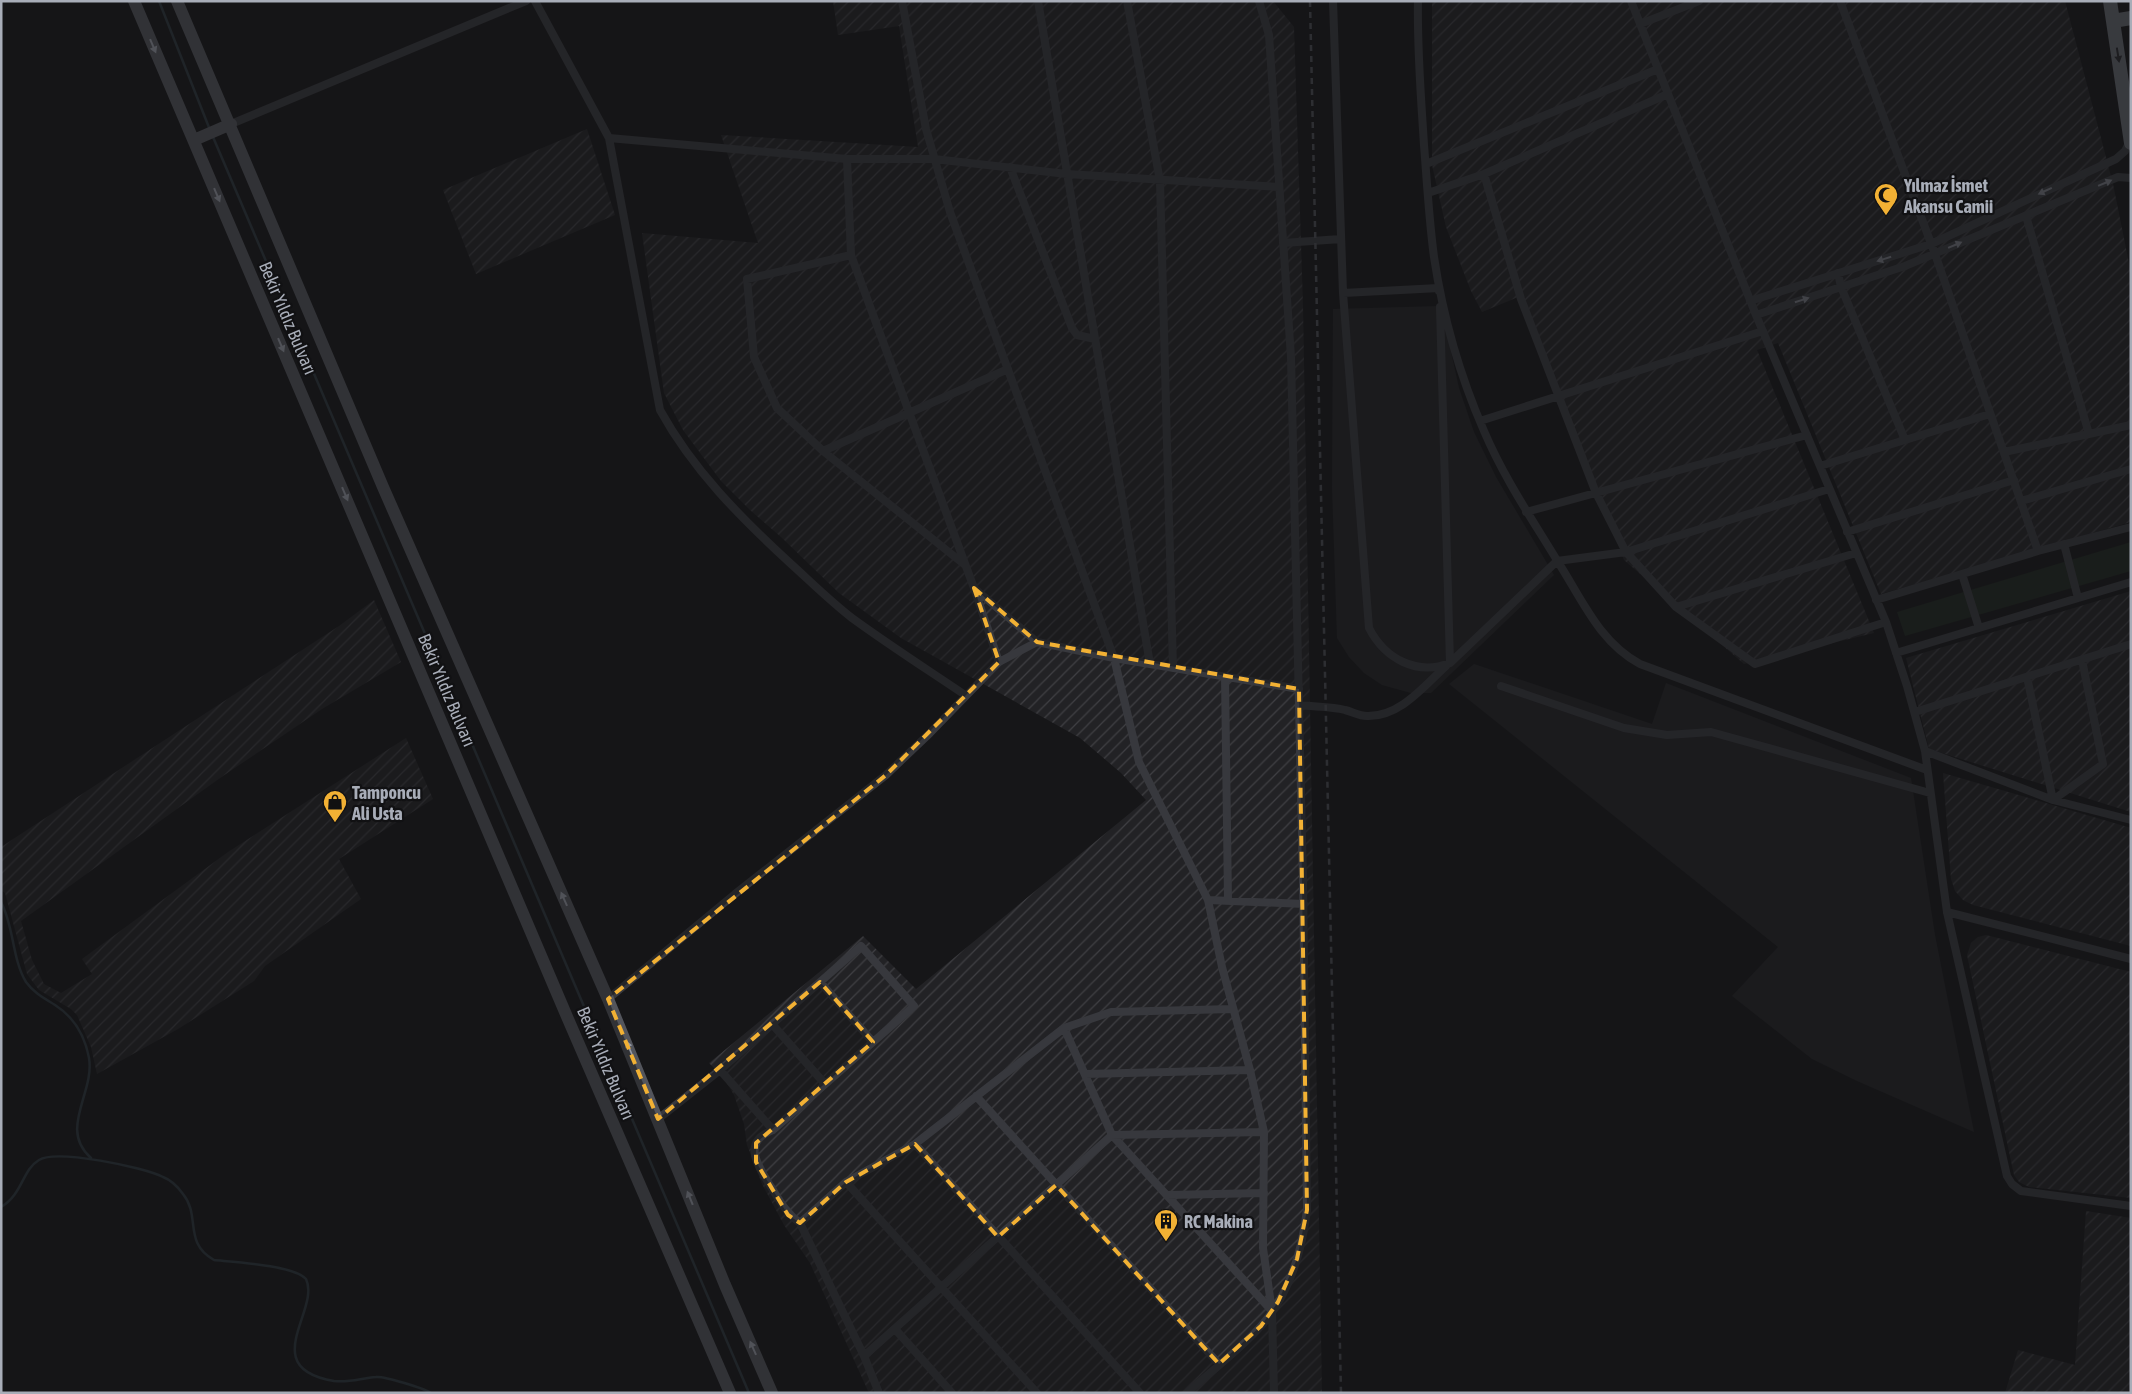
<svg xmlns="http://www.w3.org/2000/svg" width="2132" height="1394" font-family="'Asap Condensed',sans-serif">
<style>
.built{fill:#222225}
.industrial{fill:url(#industrial-furrows)}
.green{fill:#1e261f}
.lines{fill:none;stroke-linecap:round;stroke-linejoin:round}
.stream{stroke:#2c353c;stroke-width:2.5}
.street{stroke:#37383d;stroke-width:8}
.primary{stroke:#53555c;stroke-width:12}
.highway{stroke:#63666e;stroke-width:14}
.rail{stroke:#4a4c52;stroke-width:2.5;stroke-dasharray:6 5;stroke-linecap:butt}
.oneway{fill:#979ba6}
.oneway2{fill:#26262a}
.oneway3{fill:#757881}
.marked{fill:none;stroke:#f2b134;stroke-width:4;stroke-dasharray:10 6;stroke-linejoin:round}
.labels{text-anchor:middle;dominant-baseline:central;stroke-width:4.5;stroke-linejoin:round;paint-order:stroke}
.poi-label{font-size:18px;font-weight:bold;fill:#a8adb8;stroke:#111113;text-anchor:start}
.street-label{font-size:18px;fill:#a8adb8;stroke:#111113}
</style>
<defs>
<pattern id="industrial-furrows" width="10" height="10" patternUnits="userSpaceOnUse" patternTransform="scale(1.25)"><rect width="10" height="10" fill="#222225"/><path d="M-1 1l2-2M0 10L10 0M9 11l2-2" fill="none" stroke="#3f3f43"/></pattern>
</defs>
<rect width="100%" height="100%" fill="#161618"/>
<!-- built -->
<path class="built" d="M1441 306 1459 388 1474 432 1496 477 1554 575 1431 693H1411L1382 685 1364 673 1349 657 1337 638 1332 487 1333 309Z
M1474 664 1652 724 1666 683 1911 778 1935 935 1974 1132 1857 1081 1812 1059 1732 996 1778 947 1449 684Z"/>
<!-- industrial -->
<path class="industrial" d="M833 1H1273L1294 27 1303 306 1322 1393H869L810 1263 784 1225 762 1184 747 1145 744 1124 734 1095 723 1077 709 1063 863 936 916 989 1146 800 1121 773 1080 738 901 638 839 593 781 537 750 510 721 481 683 430 664 393 642 233 758 243 721 135 918 147 899 26 838 35Z
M1432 1H2065L2113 184 2131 273V522L1881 594 1778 343 1757 350 1874 633 1744 664 1624 560 1523 295 1482 312 1471 291 1446 227 1432 165Z
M587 129 615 215 476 274 443 190Z
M2131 591V812L1929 749 1906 658Z
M374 600 401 662 322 709 220 778 21 921 32 960 44 984 61 993 92 974 82 959 228 852 406 738 433 799 339 859 361 899 265 966 254 981 178 1029 97 1074 91 1047 77 1015 71 1009 39 990 27 974 5 893 1 890V847L339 626Z
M1943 773 2131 828V946L1973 905 1963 900 1955 891 1951 879Z
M1986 935 2131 972V1198L2029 1187 2019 1182 2014 1175 1967 955 1971 943 1978 937Z
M2086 1211 2131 1218V1393H2005L2018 1350 2075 1365Z"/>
<!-- green -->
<path class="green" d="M2131 542V571L1905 636 1897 612Z"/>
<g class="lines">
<!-- stream -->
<path class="stream" d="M159 1 210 130
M213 137 749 1393
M1 902C14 926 12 959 26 982 34 993 44 998 55 1005 74 1017 85 1037 89 1058 95 1093 58 1129 91 1158
M1 1207C23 1194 22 1170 39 1160 57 1149 143 1167 163 1177 171 1180 178 1187 183 1194 201 1216 183 1243 214 1260 234 1262 293 1265 306 1279 321 1310 256 1368 334 1381 350 1383 361 1378 376 1377 384 1376 423 1388 431 1393"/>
<!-- street -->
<path class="street" d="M535 1 609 138 847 159H934L1067 174 1279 187
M902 1 926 129 950 212 1114 658 1139 762 1208 900 1222 967 1250 1070 1264 1132 1263 1248 1272 1311 1274 1393
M1038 1 1150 664
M1127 1 1160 181 1173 668
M1333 1 1343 293 1369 628C1385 659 1417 676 1450 663L1557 561 1626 552 1829 489
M1418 1C1417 49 1421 97 1424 145 1427 182 1429 220 1434 257 1443 317 1460 376 1484 431 1504 478 1532 519 1558 562 1582 599 1599 642 1640 664L1927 770
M1631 1 1756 315 1886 622 1907 686 1925 751 1947 912 2007 1176 2012 1184 2021 1191 2131 1206
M1840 1 1935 254 2038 551
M1640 24 1699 1
M231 124 526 1
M609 138 660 410C693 470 740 517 790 563 810 581 830 601 852 618 889 645 928 670 965 695
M847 159 851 255 974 588 1037 642 1114 658 1299 689
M1426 164 1658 69
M1010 167 1072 328 1077 335 1095 339
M1484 174 1521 299 1596 493 1626 552 1676 607 1755 664 1886 622
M1428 193 1484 174 1668 94
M2026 216 2089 434
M1283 243 1341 239
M851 255 747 279 754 357 777 408 823 451 965 565
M1838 273 1841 287 1905 440
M1343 293 1439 288V291
M1750 301 1931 244 2116 159 2125 151 2130 141
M1440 307 1450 663
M1756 315 1905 266 2118 177 2131 178
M1480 421 1763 331
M823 451 1008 369
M2004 452 2131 425
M1820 466 1990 414
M2021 501 2131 469
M1526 512 1807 435
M1847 532 2014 480
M2064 544 2078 598
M1962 574 1979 628
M974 588 999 662
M1876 600 2038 551 2131 527
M1676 607 1856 553
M1896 653 2131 582
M1225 677 1228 901
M2027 677 2053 800 2103 764 2082 660
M1501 686 1624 728 1667 735 1711 732 1930 793
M1299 705C1314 707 1331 706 1345 710 1353 712 1359 716 1367 716 1400 717 1424 686 1446 666
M1915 712 2131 644
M1925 751 2053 800 2131 820
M1208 900 1304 904
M1947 912 2131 959
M820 982 873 1042
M608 999 735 894 886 775 930 733 999 662 1037 642
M772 1024 825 1084
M1064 1028 1112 1135 1272 1311
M720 1070 773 1130
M1085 1074 1250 1070
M976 1096 1219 1364
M658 1119 720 1070 861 946 914 1006 773 1130C740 1142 759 1167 771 1187 780 1201 786 1213 800 1223L864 1356 879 1393
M915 1144 1140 1393
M846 1182 1037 1393
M1167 1195 1264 1193
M800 1223 846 1182 915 1144 1064 1028 1111 1012 1233 1009
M895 1329 952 1393
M864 1356 1112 1135 1264 1132
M1187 1393C1210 1372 1241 1349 1261 1326 1289 1295 1302 1251 1307 1210L1303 880 1291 357 1269 35 1259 1"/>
<!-- primary -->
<path class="primary" d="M134 1 568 1019 730 1393
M177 1 383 487 608 999 725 1285 772 1393
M194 140 231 124"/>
<!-- highway -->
<path class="highway" d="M2110 1 2131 143
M2113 21 2131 18"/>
<!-- rail -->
<path class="rail" d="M1310 1 1341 1393"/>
</g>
<!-- one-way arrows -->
<defs><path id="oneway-solid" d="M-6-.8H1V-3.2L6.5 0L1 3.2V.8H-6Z" transform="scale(1.25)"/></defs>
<g class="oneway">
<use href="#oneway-solid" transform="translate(153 46) rotate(67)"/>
<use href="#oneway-solid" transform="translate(217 195) rotate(67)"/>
<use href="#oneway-solid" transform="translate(281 345) rotate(67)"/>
<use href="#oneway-solid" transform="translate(345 494) rotate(67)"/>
<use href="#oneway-solid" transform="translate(564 899) rotate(-114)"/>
<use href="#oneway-solid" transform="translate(629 1048) rotate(-113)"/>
<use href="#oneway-solid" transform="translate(690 1198) rotate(-112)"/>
<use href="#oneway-solid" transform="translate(753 1348) rotate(-114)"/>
</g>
<use class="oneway2" href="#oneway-solid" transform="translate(2118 55) rotate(81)"/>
<g class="oneway3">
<use href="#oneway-solid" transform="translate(2105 183) rotate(-23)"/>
<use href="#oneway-solid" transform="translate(2045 191) rotate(155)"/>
<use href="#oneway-solid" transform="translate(1955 245) rotate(-23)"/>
<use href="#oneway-solid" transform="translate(1884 259) rotate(163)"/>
<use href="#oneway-solid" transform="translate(1802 300) rotate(-18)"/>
</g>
<!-- marked area -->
<path d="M0 0H2132V1394H0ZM974 588 1037 642 1299 689 1307 1210 1297 1259 1278 1302 1261 1326 1219 1364 1056 1185 998 1237 915 1144 846 1182 800 1223 788 1215 756 1162V1143L873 1042 820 982 658 1119 608 999 886 775 999 662Z" fill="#161618" fill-opacity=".55" fill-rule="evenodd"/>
<path class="marked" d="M974 588 1037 642 1299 689 1307 1210 1297 1259 1278 1302 1261 1326 1219 1364 1056 1185 998 1237 915 1144 846 1182 800 1223 788 1215 756 1162V1143L873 1042 820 982 658 1119 608 999 886 775 999 662Z"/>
<!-- icons -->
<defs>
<g id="mosque-pin" transform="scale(1.25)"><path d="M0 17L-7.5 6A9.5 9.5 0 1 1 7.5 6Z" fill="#f2b134" stroke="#111113"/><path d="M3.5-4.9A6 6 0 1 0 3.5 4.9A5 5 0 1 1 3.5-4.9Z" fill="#111"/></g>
<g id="shop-pin" transform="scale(1.25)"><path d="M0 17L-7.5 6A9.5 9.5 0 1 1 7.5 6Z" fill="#f2b134" stroke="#111113"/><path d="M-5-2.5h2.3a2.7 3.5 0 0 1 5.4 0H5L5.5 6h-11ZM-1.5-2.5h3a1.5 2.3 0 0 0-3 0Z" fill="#111"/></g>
<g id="building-pin" transform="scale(1.25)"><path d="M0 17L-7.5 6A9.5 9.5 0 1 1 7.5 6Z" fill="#f2b134" stroke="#111113"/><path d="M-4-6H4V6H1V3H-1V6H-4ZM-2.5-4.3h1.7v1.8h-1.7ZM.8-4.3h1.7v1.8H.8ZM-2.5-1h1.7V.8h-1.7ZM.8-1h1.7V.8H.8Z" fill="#111"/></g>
</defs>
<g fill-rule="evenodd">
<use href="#mosque-pin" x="1886" y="195"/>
<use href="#shop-pin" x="335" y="802"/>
<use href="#building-pin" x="1166" y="1221"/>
</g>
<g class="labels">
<!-- poi labels -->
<g class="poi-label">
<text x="1904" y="185">Yılmaz İsmet<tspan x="1904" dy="21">Akansu Camii</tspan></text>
<text x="352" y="792">Tamponcu<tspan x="352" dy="21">Ali Usta</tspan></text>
<text x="1184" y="1221">RC Makina</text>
</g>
<!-- street labels -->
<g class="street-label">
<text transform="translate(288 318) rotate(67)">Bekir Yıldız Bulvarı</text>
<text transform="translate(447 690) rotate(67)">Bekir Yıldız Bulvarı</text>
<text transform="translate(606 1063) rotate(67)">Bekir Yıldız Bulvarı</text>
</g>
</g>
<!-- border -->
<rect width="2132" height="1394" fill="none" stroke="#a8adb8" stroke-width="5"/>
</svg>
